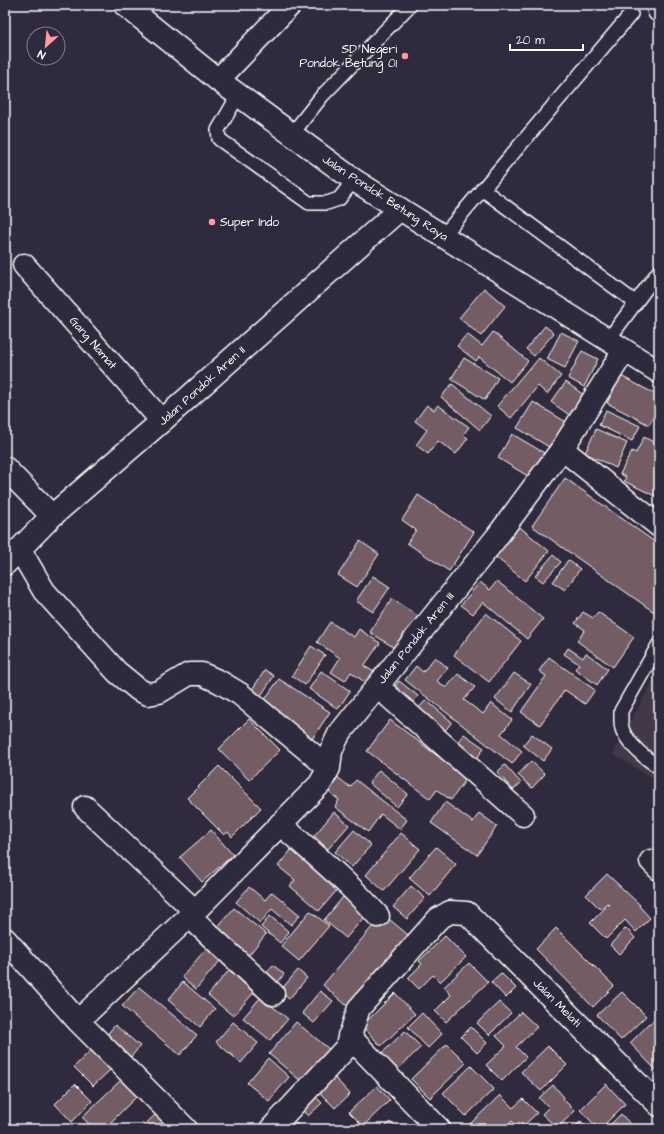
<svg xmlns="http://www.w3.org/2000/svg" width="664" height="1134" font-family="'Architects Daughter',sans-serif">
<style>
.built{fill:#433949}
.building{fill:#735b64;stroke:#fff}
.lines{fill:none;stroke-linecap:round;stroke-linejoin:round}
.service-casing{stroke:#fff;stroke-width:16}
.minor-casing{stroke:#fff;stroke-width:25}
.secondary-casing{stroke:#fff;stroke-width:25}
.service{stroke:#2f2a3d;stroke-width:13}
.minor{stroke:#2f2a3d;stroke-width:22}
.secondary{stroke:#2f2a3d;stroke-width:22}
.poi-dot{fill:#ff9aa2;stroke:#2f2a3d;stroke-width:1.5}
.labels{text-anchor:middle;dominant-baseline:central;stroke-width:3.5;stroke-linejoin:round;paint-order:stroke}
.poi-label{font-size:12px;fill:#fff;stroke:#2f2a3d;text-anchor:end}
.street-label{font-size:12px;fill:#fff;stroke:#2f2a3d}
</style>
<rect width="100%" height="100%" fill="#2f2a3d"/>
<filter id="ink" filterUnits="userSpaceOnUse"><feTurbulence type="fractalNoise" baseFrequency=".025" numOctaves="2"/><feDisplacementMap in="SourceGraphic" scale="8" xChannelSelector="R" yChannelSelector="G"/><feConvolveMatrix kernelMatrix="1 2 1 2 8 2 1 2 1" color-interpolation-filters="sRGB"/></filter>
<g filter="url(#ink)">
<!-- built -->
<path class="built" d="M659 670V782L613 754Z"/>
<!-- building -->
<path class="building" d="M484 288 505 306 481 336 459 318Z
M545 326 554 333 534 356 526 349Z
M493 332 528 361 510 382 479 357 476 361 457 346 467 334 482 346Z
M561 332 579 341 565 368 547 359Z
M582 351 598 359 584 387 568 378Z
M464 358 498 378 485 400 451 379Z
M539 358 561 376 547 394 538 386 511 418 497 406 529 368 530 369Z
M621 376 659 396V407L649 425 607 403Z
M566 382 589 399 575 419 551 402Z
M452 384 491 416 480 430 441 397Z
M533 402 566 422 551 448 517 428Z
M427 405 434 410 438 405 469 427 463 435 468 438 456 454 438 441 428 454 416 445 427 430 415 421Z
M606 410 640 426 632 441 599 425Z
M596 429 627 443 616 468 585 453Z
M512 434 546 454 531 478 498 458Z
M644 437 659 445V498L624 481 626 477 620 474 632 451 636 453Z
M565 478 659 545V605L654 612 532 526Z
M418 495 474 532 449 571 407 543 416 530 402 520Z
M516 524 549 551 525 581 492 554Z
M360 541 379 554 357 587 338 575Z
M553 555 561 562 543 582 535 576Z
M568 560 580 569 565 590 553 582Z
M373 576 390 587 373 612 356 601Z
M497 581 543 619 527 639 483 602 473 614 461 605 480 582 490 590Z
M392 599 418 616 396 649 370 632Z
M583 612 593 618 598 612 634 637 613 667 577 641 585 630 575 623Z
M486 613 521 641 489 682 454 655Z
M330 622 354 637 359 629 380 643 364 666 374 672 367 684 351 672 345 681 331 672 340 658 317 642Z
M311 646 325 655 305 685 292 676Z
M568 648 583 658 586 653 608 669 597 685 575 669 579 664 564 654Z
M435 657 448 668 437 681 446 688 458 674 475 687 464 700 483 714 491 703 512 720 501 734 522 751 512 764 405 680 416 666 423 672Z
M549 657 595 690 585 704 565 690 540 725 521 712 546 676 539 671Z
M265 670 274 676 258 700 249 694Z
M321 671 350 691 338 709 309 689Z
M514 673 531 684 512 712 495 699Z
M279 679 330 712 312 739 261 705Z
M399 681 418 696 410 707 390 693Z
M426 700 452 722 443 733 416 711Z
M249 719 280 750 249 780 219 749Z
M390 720 467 778 451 800 437 790 430 799 367 751Z
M464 734 484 748 477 758 456 744Z
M532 734 552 749 543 761 523 745Z
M531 761 545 774 532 788 518 775Z
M505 765 521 783 513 790 497 772Z
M219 766 261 808 232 837 228 832 224 835 187 798Z
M379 770 408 794 397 807 369 783Z
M336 776 350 787 356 780 407 820 400 829 381 814 368 832 335 807 339 800 325 789Z
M445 802 473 822 479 813 497 826 477 855 431 823Z
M334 812 349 825 328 849 314 836Z
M211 830 233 855 202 882 180 857Z
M354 830 371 845 352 867 335 852Z
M401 833 420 849 384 891 366 875Z
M436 847 456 864 430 896 409 878Z
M292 849 338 889 319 911 290 886 295 880 278 866Z
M607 874 640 905 639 906 650 918 636 932 625 920 606 939 590 923 609 904 607 903 600 909 586 895Z
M411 886 425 898 407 919 393 907Z
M249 887 265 900 272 892 300 915 291 925 272 909 260 923 236 902Z
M343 897 365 916 346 938 324 920Z
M234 908 266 934 247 957 215 930Z
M310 911 329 926 299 961 281 946Z
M383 914 413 939 353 1011 323 985Z
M270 916 289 932 280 943 261 927Z
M556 928 614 986 593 1007 536 949Z
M626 928 635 938 619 954 610 945Z
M445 936 466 957 440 982 433 975 419 989 408 978 422 964 419 961Z
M210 944 224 956 196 989 182 977Z
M469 963 488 982 446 1022 435 1011 451 995 444 987Z
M273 965 284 974 276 985 264 975Z
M231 968 257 989 233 1016 208 995Z
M298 970 307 978 289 999 280 991Z
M501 973 516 988 506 998 491 982Z
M183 982 215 1009 200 1027 168 1000Z
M139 987 197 1035 180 1055 122 1006Z
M320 991 333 1001 314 1023 302 1013Z
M622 992 646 1016 621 1040 597 1015Z
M395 993 415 1014 381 1046 362 1026Z
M261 997 288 1019 270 1040 243 1018Z
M499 1002 511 1013 489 1035 477 1023Z
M521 1012 537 1027 516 1047 526 1057 502 1081 486 1065 506 1046 496 1036Z
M422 1013 442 1034 428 1048 408 1027Z
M652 1021 659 1028V1069L657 1071 630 1043Z
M233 1022 258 1043 241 1063 216 1042Z
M296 1022 329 1049 302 1082 269 1054Z
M115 1025 140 1046 126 1063 101 1042Z
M471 1027 487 1043 477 1053 461 1037Z
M405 1031 421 1047 395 1072 379 1056Z
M447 1044 466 1063 430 1098 411 1079Z
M548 1046 567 1065 541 1091 521 1072Z
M91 1050 111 1069 93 1086 74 1067Z
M268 1058 289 1077 269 1101 247 1083Z
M471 1066 494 1089 466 1116 443 1093Z
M335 1078 350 1094 335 1108 320 1093Z
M121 1080 137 1096 104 1129H94L82 1117Z
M75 1084 92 1101 72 1122 55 1104Z
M606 1084 625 1104 600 1129H599L580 1110Z
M553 1085 564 1097 563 1099 575 1111 557 1128 542 1114 549 1107 539 1098Z
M377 1086 390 1100 363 1126 349 1112Z
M311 1092 322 1103 308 1116 298 1106Z
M500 1095 513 1108 523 1099 537 1113 520 1129 512 1121 504 1129H469L467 1127Z
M156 1114 171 1129H140Z
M621 1114 635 1129H606Z
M293 1120 302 1129H283Z
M581 1121 588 1129H573Z
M390 1122 397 1129H383Z"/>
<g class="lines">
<!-- service casing -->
<g class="service-casing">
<path id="service" d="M239 94 218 130 219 139 309 203H327L339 199 354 180
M292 134 322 96 410 5
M482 189 636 303
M443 236 631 14
M608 340 659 271
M659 644 621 711C621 719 620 728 625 735 633 748 646 759 659 767"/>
</g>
<!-- minor casing -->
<g class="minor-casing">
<path id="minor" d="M659 10V11
M218 80 290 5
M24 265 162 421
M562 449 659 526
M5 468 52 516
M20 550 44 591 117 672 139 690 148 694 159 692 189 674H202L220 682 240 694 329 768
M5 564 52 516 162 421 400 209
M377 686 523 815
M85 807 195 911
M280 824C314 854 348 882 378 916
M651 861 659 869
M189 916 273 994
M5 939 78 1021 195 911 320 784 329 768 331 751 339 734 496 538 562 449 624 351
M78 1021 186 1129
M349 1036 439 1129
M271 1129 346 1048 359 1008 438 919 450 912 467 913 659 1105"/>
</g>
<!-- secondary casing -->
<g class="secondary-casing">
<path id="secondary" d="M125 5 218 80 354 180 659 372"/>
</g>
<!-- service -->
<use href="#service" class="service"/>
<!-- minor -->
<use href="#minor" class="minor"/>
<!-- secondary -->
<use href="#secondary" class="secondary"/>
</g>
</g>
<!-- markers -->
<g class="poi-dot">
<circle cx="405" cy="56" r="4"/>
<circle cx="212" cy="222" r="4"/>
</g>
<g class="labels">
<!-- poi labels -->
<g class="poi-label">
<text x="397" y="49">SD Negeri<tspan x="397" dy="14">Pondok Betung 01</tspan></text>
<text x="220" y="222" text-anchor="start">Super Indo</text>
</g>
<!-- street labels -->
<g class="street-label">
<text transform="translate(385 198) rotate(33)">Jalan Pondok Betung Raya</text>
<text transform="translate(93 343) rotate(49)">Gang Namat</text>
<text transform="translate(202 386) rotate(-42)">Jalan Pondok Aren II</text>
<text transform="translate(416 638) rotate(-51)">Jalan Pondok Aren III</text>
<text transform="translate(557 1003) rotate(45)">Jalan Melati</text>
</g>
</g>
<!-- margin -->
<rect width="664" height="1134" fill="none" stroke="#2f2a3d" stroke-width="20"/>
<rect x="10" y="10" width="644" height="1114" fill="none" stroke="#fff" stroke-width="1.5" filter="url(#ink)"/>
<!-- north arrow -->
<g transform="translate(46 46) rotate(207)"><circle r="19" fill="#2f2a3d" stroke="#827f8b"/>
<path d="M0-3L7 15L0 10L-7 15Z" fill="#ff9aa2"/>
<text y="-6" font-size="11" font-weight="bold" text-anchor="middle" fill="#ffffff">N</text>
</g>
<!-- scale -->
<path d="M510 44v6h73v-6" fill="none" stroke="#ffffff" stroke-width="2"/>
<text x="516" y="44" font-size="12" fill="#ffffff" stroke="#2f2a3d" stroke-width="3" paint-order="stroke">20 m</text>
</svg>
